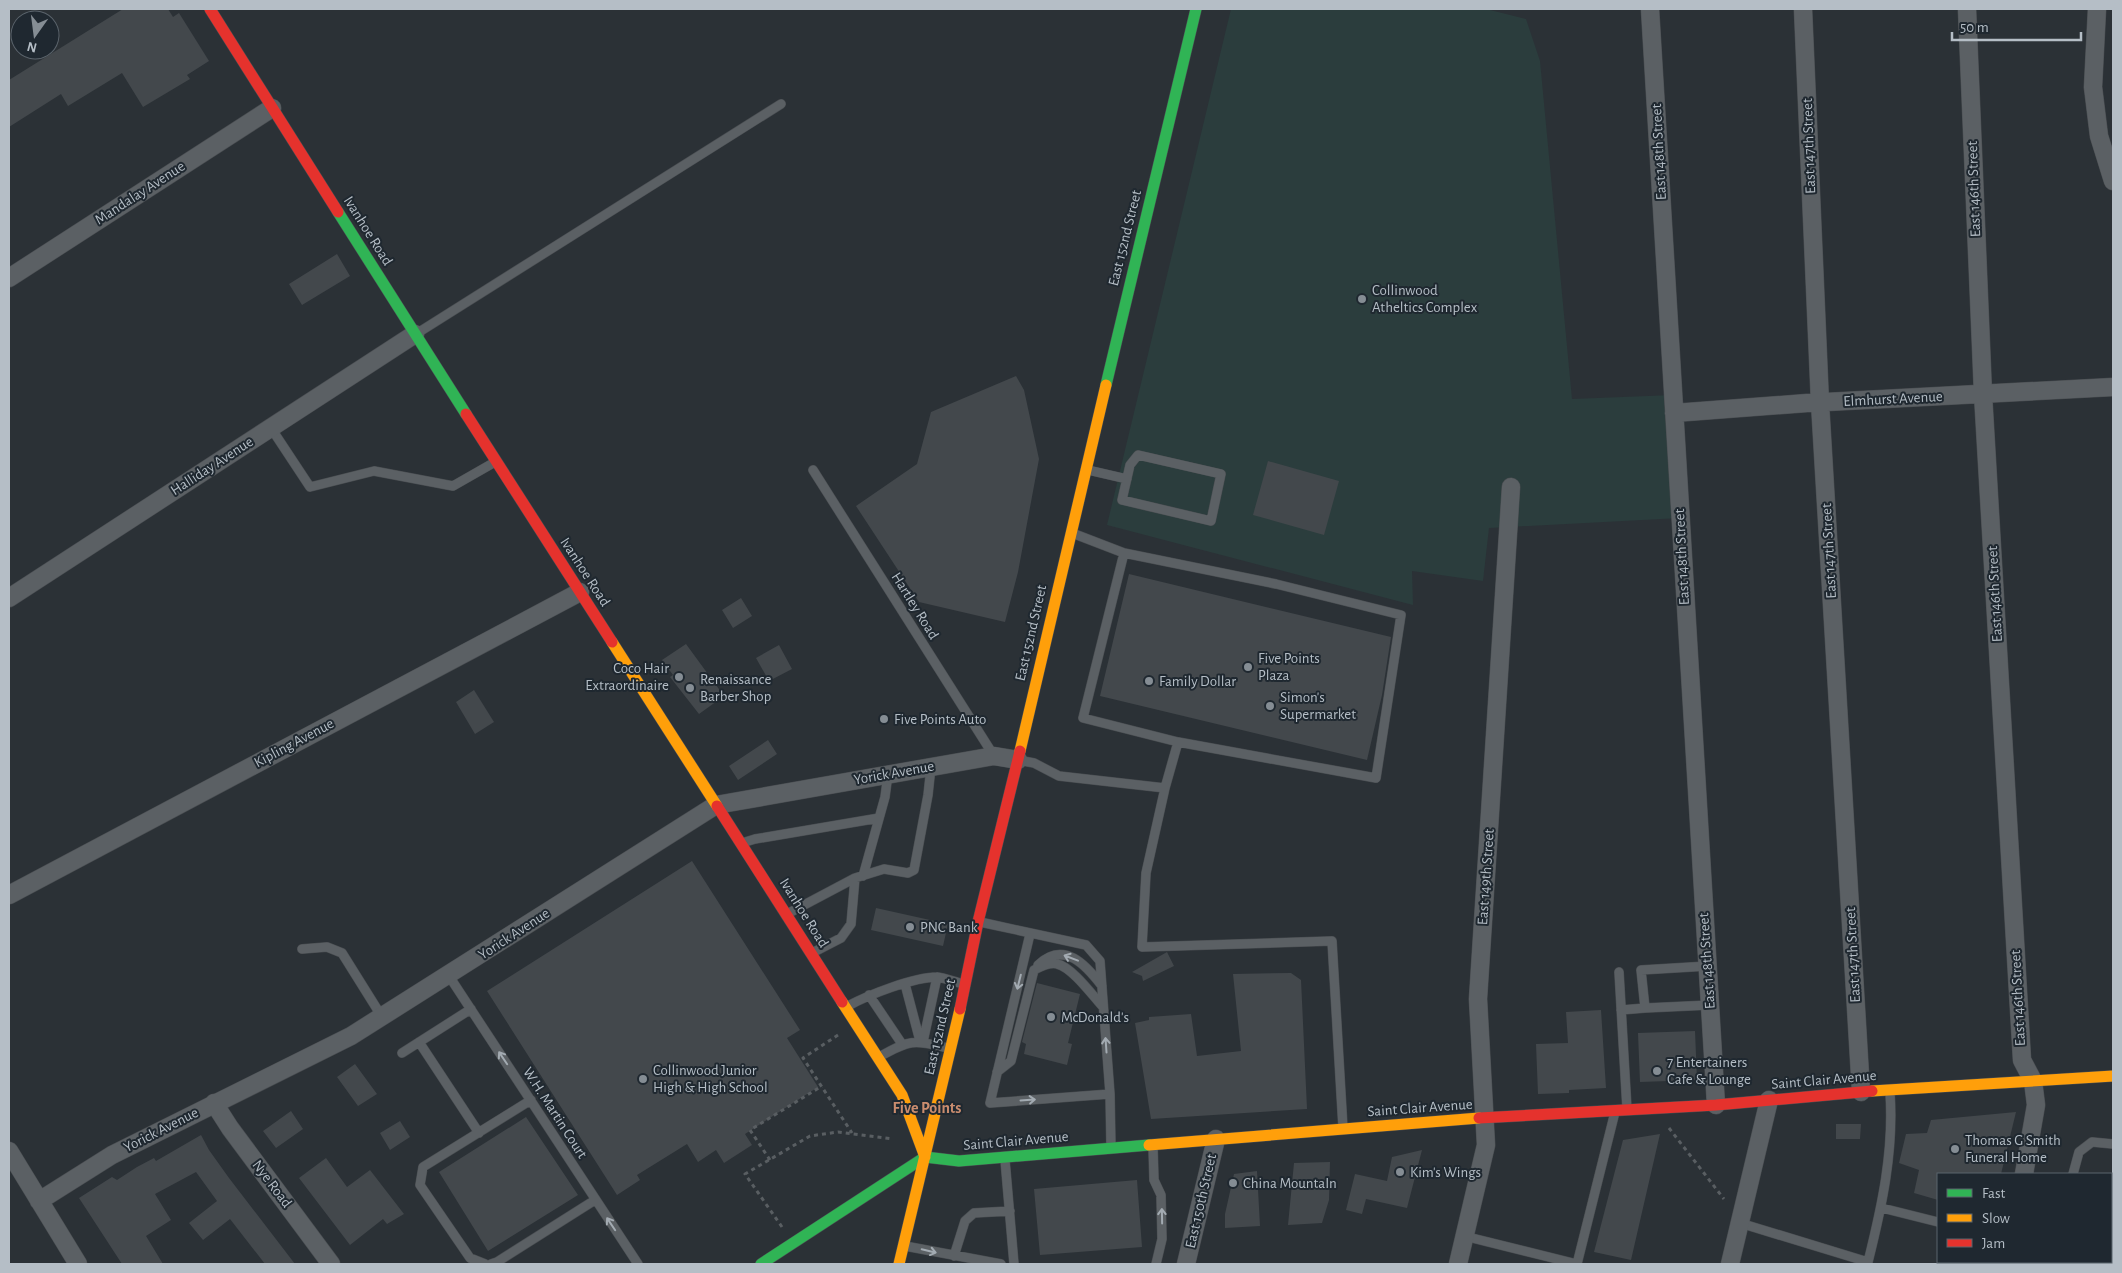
<svg xmlns="http://www.w3.org/2000/svg" width="2122" height="1273" font-family="'Alegreya Sans',sans-serif">
<style>
.green{fill:#2b3d3d}
.building{fill:#43484c}
.lines{fill:none;stroke-linecap:round;stroke-linejoin:round}
.lane-casing{stroke:#494d51;stroke-width:10}
.street-casing{stroke:#494d51;stroke-width:19}
.fast-casing{stroke:#494d51;stroke-width:12}
.slow-casing{stroke:#494d51;stroke-width:12}
.jam-casing{stroke:#494d51;stroke-width:12}
.path{stroke:#595e62;stroke-width:3;stroke-dasharray:4 4;stroke-linecap:butt}
.lane{stroke:#5b6064;stroke-width:9}
.street{stroke:#5b6064;stroke-width:18}
.fast{stroke:#30b455;stroke-width:11}
.slow{stroke:#ff9f0a;stroke-width:11}
.jam{stroke:#e5322d;stroke-width:11}
.oneway{stroke:#a3abb2}
.poi-dot{fill:#858d94;stroke:#1f2830;stroke-width:2}
.labels{text-anchor:middle;dominant-baseline:central;stroke-width:4;stroke-linejoin:round;paint-order:stroke}
.street-label{font-size:15px;fill:#b5bec6;stroke:#1f2830}
.poi-label{font-size:15px;fill:#b5bec6;stroke:#1f2830;text-anchor:start}
.neighbourhood-label{font-size:16px;font-weight:bold;fill:#c98c6e;stroke:#1f2830}
</style>
<rect width="100%" height="100%" fill="#2b3136"/>
<!-- green -->
<path class="green" d="M1231 9H1486L1526 19 1540 61 1572 399 1673 395 1680 518 1489 528 1483 581 1412 571 1413 605 1107 525Z"/>
<!-- building -->
<path class="building" d="M123 9H168L173 17 179 13 209 61 187 75 190 79 143 107 122 73 68 106 61 94 9 127V80Z
M337 254 350 276 302 305 289 284Z
M1016 376 1024 390 1039 459 1018 572 1005 622 919 602 856 506 917 464 931 412Z
M1268 461 1339 481 1324 535 1253 515Z
M1129 574 1391 637 1382 695 1367 760 1100 696Z
M741 598 752 616 733 628 722 610Z
M686 644 724 696 699 714 670 677 673 675 662 660Z
M779 645 792 669 769 681 756 658Z
M474 690 494 722 475 734 456 702Z
M768 740 777 754 738 780 729 766Z
M692 861 800 1030 787 1038 818 1087 745 1134 752 1145 724 1163 716 1150 698 1162 687 1144 637 1175 640 1180 617 1195 487 991Z
M876 908 948 924 943 946 871 930Z
M1167 952 1174 966 1143 981 1142 976 1132 972Z
M1291 973 1301 980 1307 1109 1151 1119 1135 1023 1149 1020V1017L1191 1014 1197 1056 1241 1051 1233 974Z
M1037 983 1080 994 1068 1043 1072 1044 1067 1065 1024 1054 1026 1044 1022 1042Z
M1601 1010 1606 1088 1569 1090V1093L1538 1094 1536 1044 1568 1043 1566 1012Z
M1695 1031 1697 1080 1640 1082 1638 1033Z
M355 1064 377 1094 358 1106 337 1077Z
M291 1111 303 1129 276 1148 263 1131Z
M2016 1112 2001 1174H1938V1200L1914 1193 1919 1170 1899 1163 1906 1134 1927 1133 1931 1120Z
M526 1117 578 1195 488 1251 439 1172Z
M400 1121 410 1137 390 1150 380 1133Z
M1836 1124H1861L1860 1139H1836Z
M1660 1134 1631 1260 1594 1252 1623 1140Z
M201 1135 209 1150 229 1178 295 1264H265L230 1219 203 1240 189 1223 217 1201 196 1172 155 1194 171 1220 146 1236 163 1264H122L79 1198 112 1177 117 1180 137 1167 154 1158 156 1161Z
M1422 1150 1407 1208 1366 1199 1362 1214 1346 1210 1355 1174 1387 1181 1392 1157Z
M326 1158 347 1187 370 1170 404 1214 387 1224 383 1219 350 1245 299 1178Z
M1330 1162 1329 1200 1322 1223 1288 1225 1294 1163Z
M1257 1171 1260 1226 1225 1228V1214L1234 1174Z
M1137 1180 1142 1247 1040 1255 1034 1189Z"/>
<g class="lines">
<!-- lane casing -->
<g class="lane-casing">
<path id="lane" d="M416 334 781 104
M271 428 310 487 374 471 453 486 495 462
M1138 455 1221 474 1211 521 1122 500 1130 465Z
M813 470 994 756
M1088 470 1127 479
M1072 533 1124 553 1083 718 1178 742 1165 788
M1124 553 1276 584 1401 615 1376 778 1178 742
M1018 760 1034 763 1059 776 1165 788 1146 873 1142 947 1332 941 1343 1128
M742 843 755 839 879 818
M863 876 885 797 888 774
M787 914 855 878
M980 922 1086 945 1100 961 1110 1094 1111 1148
M1030 934 990 1103 1110 1094
M302 949 327 947 342 953 382 1017
M812 953 841 938 851 924 855 878 884 869 908 873 914 870 928 795 931 767
M1038 965C1064 940 1086 965 1102 986
M1708 966 1641 970 1645 1008 1710 1005
M1619 972 1627 1109
M449 976 638 1264
M905 984 920 1041
M869 995 902 1044
M848 1006C868 995 914 977 937 977 945 978 955 982 964 984
M1621 1010 1645 1008
M419 1042 479 1133
M923 1042 937 977
M402 1053 471 1009
M879 1057C911 1039 913 1040 948 1048
M997 1072 1011 1061 1034 970C1040 967 1049 962 1057 964 1072 967 1093 996 1103 1007
M1153 1147 1154 1180 1161 1195 1162 1239 1156 1264
M1005 1160 1014 1264
M2073 1174 2079 1152 2092 1142 2113 1144
M2111 1196H2113
M1882 1208 1938 1222
M1740 1223 1868 1262C1882 1206 1894 1151 1890 1093
M1464 1236 1577 1264 1615 1112
M905 1246 1001 1264
M954 1256 965 1221 974 1213 1010 1211
M2058 1262V1264
M485 1264 470 1258 420 1185 423 1167 531 1100
M491 1264 497 1262 595 1200
M1955 1264 1956 1262"/>
</g>
<!-- street casing -->
<g class="street-casing">
<path id="street" d="M1650 9 1716 1105
M1803 9 1820 403 1861 1092
M1967 9 1983 394 2022 1060 2033 1081 2036 1105 2024 1174
M2097 9 2093 87 2099 136 2113 181
M9 278 272 108
M1674 413 1807 403 2113 387
M9 598 415 334
M9 895 580 592
M214 1103 230 1128 331 1264
M9 1151 78 1264
M39 1201 112 1155 351 1036 716 805 994 756 1018 760
M1186 1264 1216 1139
M1458 1264 1486 1145 1478 999 1511 487
M1730 1264 1769 1100
M2004 1264 2005 1262"/>
</g>
<!-- fast casing -->
<g class="fast-casing">
<path id="fast" d="M338 212 466 414
M1106 385 1196 9
M761 1264 925 1157 959 1161 1149 1145"/>
</g>
<!-- slow casing -->
<g class="slow-casing">
<path id="slow" d="M612 642 717 806
M1020 751 1106 385
M842 1002 902 1095 925 1157
M1872 1091 2113 1076
M1149 1145 1479 1118
M899 1264 960 1009"/>
</g>
<!-- jam casing -->
<g class="jam-casing">
<path id="jam" d="M210 9 338 212
M466 414 612 642
M717 806 842 1002
M960 1009 978 922 1020 751
M1479 1118 1716 1105 1872 1091"/>
</g>
<!-- path -->
<path class="path" d="M838 1035 803 1058 852 1133
M1669 1128 1724 1199
M770 1160 750 1130 822 1086
M782 1227 745 1174 810 1136 838 1132 893 1139"/>
<!-- lane -->
<use href="#lane" class="lane"/>
<!-- street -->
<use href="#street" class="street"/>
<!-- fast -->
<use href="#fast" class="fast"/>
<!-- slow -->
<use href="#slow" class="slow"/>
<!-- jam -->
<use href="#jam" class="jam"/>
</g>
<!-- one-way arrows -->
<defs><path id="oneway-shaft" d="M-6 0H5M1.5-3L5.5 0L1.5 3" fill="none" stroke-width="1.6" stroke-linecap="round" stroke-linejoin="round" transform="scale(1.25)"/></defs>
<g class="oneway">
<use href="#oneway-shaft" transform="translate(1071 958) rotate(-159)"/>
<use href="#oneway-shaft" transform="translate(1019 982) rotate(104)"/>
<use href="#oneway-shaft" transform="translate(1106 1045) rotate(-94)"/>
<use href="#oneway-shaft" transform="translate(503 1058) rotate(-124)"/>
<use href="#oneway-shaft" transform="translate(1028 1100) rotate(-4)"/>
<use href="#oneway-shaft" transform="translate(1162 1216) rotate(-91)"/>
<use href="#oneway-shaft" transform="translate(611 1224) rotate(-124)"/>
<use href="#oneway-shaft" transform="translate(929 1251) rotate(13)"/>
</g>
<!-- markers -->
<g class="poi-dot">
<circle cx="1362" cy="299" r="5"/>
<circle cx="1248" cy="667" r="5"/>
<circle cx="679" cy="677" r="5"/>
<circle cx="1149" cy="681" r="5"/>
<circle cx="690" cy="688" r="5"/>
<circle cx="1270" cy="706" r="5"/>
<circle cx="884" cy="719" r="5"/>
<circle cx="910" cy="927" r="5"/>
<circle cx="1051" cy="1017" r="5"/>
<circle cx="1657" cy="1071" r="5"/>
<circle cx="643" cy="1079" r="5"/>
<circle cx="1955" cy="1149" r="5"/>
<circle cx="1400" cy="1172" r="5"/>
<circle cx="1233" cy="1183" r="5"/>
</g>
<g class="labels">
<!-- street labels -->
<g class="street-label">
<text transform="translate(1809 146) rotate(-92)">East 147th Street</text>
<text transform="translate(1659 152) rotate(-93)">East 148th Street</text>
<text transform="translate(1974 189) rotate(-92)">East 146th Street</text>
<text transform="translate(140 193) rotate(-33)">Mandalay Avenue</text>
<text transform="translate(368 231) rotate(58)">Ivanhoe Road</text>
<text transform="translate(1125 238) rotate(-76)">East 152nd Street</text>
<text transform="translate(1893 399) rotate(-3)">Elmhurst Avenue</text>
<text transform="translate(212 466) rotate(-33)">Halliday Avenue</text>
<text transform="translate(1829 551) rotate(-93)">East 147th Street</text>
<text transform="translate(1682 557) rotate(-93)">East 148th Street</text>
<text transform="translate(585 572) rotate(57)">Ivanhoe Road</text>
<text transform="translate(1995 594) rotate(-93)">East 146th Street</text>
<text transform="translate(915 606) rotate(58)">Hartley Road</text>
<text transform="translate(1031 633) rotate(-77)">East 152nd Street</text>
<text transform="translate(294 743) rotate(-28)">Kipling Avenue</text>
<text transform="translate(894 773) rotate(-10)">Yorick Avenue</text>
<text transform="translate(1486 877) rotate(-86)">East 149th Street</text>
<text transform="translate(804 913) rotate(58)">Ivanhoe Road</text>
<text transform="translate(514 934) rotate(-33)">Yorick Avenue</text>
<text transform="translate(1853 955) rotate(-93)">East 147th Street</text>
<text transform="translate(1707 961) rotate(-94)">East 148th Street</text>
<text transform="translate(2018 998) rotate(-93)">East 146th Street</text>
<text transform="translate(940 1027) rotate(-77)">East 152nd Street</text>
<text transform="translate(1824 1080) rotate(-5)">Saint Clair Avenue</text>
<text transform="translate(1420 1108) rotate(-4)">Saint Clair Avenue</text>
<text transform="translate(555 1113) rotate(57)">W.H. Martin Court</text>
<text transform="translate(161 1130) rotate(-27)">Yorick Avenue</text>
<text transform="translate(1016 1141) rotate(-5)">Saint Clair Avenue</text>
<text transform="translate(272 1184) rotate(53)">Nye Road</text>
<text transform="translate(1201 1201) rotate(-77)">East 150th Street</text>
</g>
<!-- poi labels -->
<g class="poi-label">
<text x="1372" y="290">Collinwood<tspan x="1372" dy="17">Atheltics Complex</tspan></text>
<text x="1258" y="658">Five Points<tspan x="1258" dy="17">Plaza</tspan></text>
<text x="669" y="668" text-anchor="end">Coco Hair<tspan x="669" dy="17">Extraordinaire</tspan></text>
<text x="700" y="679">Renaissance<tspan x="700" dy="17">Barber Shop</tspan></text>
<text x="1159" y="681">Family Dollar</text>
<text x="1280" y="697">Simon's<tspan x="1280" dy="17">Supermarket</tspan></text>
<text x="894" y="719">Five Points Auto</text>
<text x="920" y="927">PNC Bank</text>
<text x="1061" y="1017">McDonald's</text>
<text x="1667" y="1062">7 Entertainers<tspan x="1667" dy="17">Cafe &amp; Lounge</tspan></text>
<text x="653" y="1070">Collinwood Junior<tspan x="653" dy="17">High &amp; High School</tspan></text>
<text x="1965" y="1140">Thomas G Smith<tspan x="1965" dy="17">Funeral Home</tspan></text>
<text x="1410" y="1172">Kim's Wings</text>
<text x="1243" y="1183">China MountaIn</text>
</g>
<!-- neighbourhood labels -->
<g class="neighbourhood-label">
<text x="927" y="1108">Five Points</text>
</g>
</g>
<!-- border -->
<rect width="2122" height="1273" fill="none" stroke="#b5bec6" stroke-width="20"/>
<!-- legend -->
<rect x="1937" y="1173" width="175" height="90" fill="#1f2830" stroke="#5b646c"/>
<rect x="1947" y="1189" width="25" height="8" fill="#30b455" stroke="#5b646c"/>
<text x="1982" y="1198" font-size="15" fill="#b5bec6">Fast</text>
<rect x="1947" y="1214" width="25" height="8" fill="#ff9f0a" stroke="#5b646c"/>
<text x="1982" y="1223" font-size="15" fill="#b5bec6">Slow</text>
<rect x="1947" y="1239" width="25" height="8" fill="#e5322d" stroke="#5b646c"/>
<text x="1982" y="1248" font-size="15" fill="#b5bec6">Jam</text>
<!-- north arrow -->
<g transform="translate(35 35) rotate(194)"><circle r="24" fill="#1f2830" stroke="#5b646c"/>
<path d="M0-4L9 19L0 12L-9 19Z" fill="#858d94"/>
<text y="-8" font-size="14" font-weight="bold" text-anchor="middle" fill="#b5bec6">N</text>
</g>
<!-- scale -->
<path d="M1952 32v8h129v-8" fill="none" stroke="#b5bec6" stroke-width="2.5"/>
<text x="1960" y="32" font-size="15" fill="#b5bec6" stroke="#1f2830" stroke-width="4" paint-order="stroke">50 m</text>
</svg>
